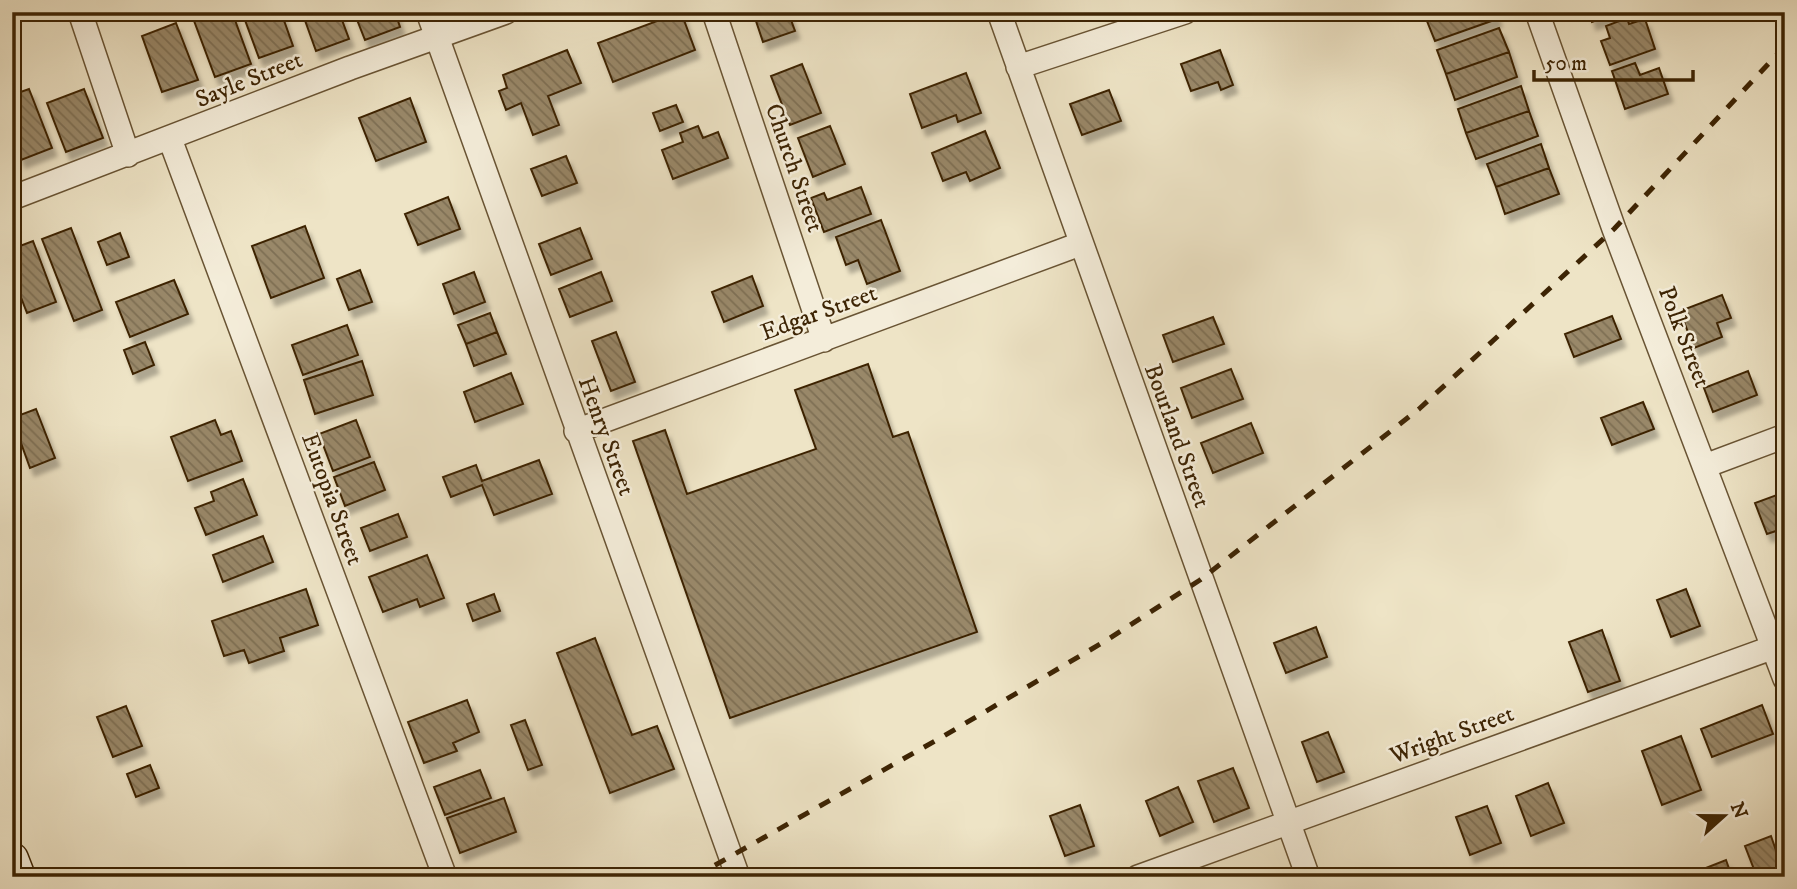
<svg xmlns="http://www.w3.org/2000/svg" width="1797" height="889" font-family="'IM FELL DW Pica',serif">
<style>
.building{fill:url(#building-back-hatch);stroke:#3d2404;stroke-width:2;filter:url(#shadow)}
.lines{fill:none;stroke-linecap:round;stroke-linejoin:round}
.minor-casing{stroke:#695434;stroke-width:26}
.secondary-casing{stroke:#3d2404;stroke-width:35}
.minor{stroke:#f4edda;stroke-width:23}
.secondary{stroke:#f4edda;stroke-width:32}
.rail{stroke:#3d2404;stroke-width:5;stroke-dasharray:12 12;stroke-linecap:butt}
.labels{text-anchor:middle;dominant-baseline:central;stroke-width:5;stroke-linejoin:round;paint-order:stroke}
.street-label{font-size:24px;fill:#3d2404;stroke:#f4edda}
</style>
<defs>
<pattern id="building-back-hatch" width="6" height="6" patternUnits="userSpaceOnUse" patternTransform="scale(1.75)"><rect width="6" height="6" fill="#998869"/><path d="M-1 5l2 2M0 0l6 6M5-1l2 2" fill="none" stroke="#7e6f54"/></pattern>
<filter id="shadow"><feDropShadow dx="4.5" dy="8" stdDeviation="2" flood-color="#0004"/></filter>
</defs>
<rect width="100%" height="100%" fill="#eee4c6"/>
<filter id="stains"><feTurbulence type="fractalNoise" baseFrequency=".00286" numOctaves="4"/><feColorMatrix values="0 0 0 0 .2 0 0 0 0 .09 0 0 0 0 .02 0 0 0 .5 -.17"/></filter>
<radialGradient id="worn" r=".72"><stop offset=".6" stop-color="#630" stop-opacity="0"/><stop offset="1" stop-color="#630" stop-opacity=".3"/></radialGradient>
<!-- building -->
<path class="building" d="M207 12H232L251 64 215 77 193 18Z
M242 12H281L293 46 259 58Z
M302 12H339L349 39 316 51Z
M354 12H395L400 27 365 40Z
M681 12 695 50 613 82 598 43Z
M753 12H788L795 31 763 42Z
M1435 12H1495L1497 19 1435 41 1425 16Z
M1589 12H1619L1592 22Z
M1627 18 1629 24 1645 19 1655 49 1610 65 1601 41 1610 38 1606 26Z
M176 23 198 80 162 92 142 36Z
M1499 28 1509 52 1446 74 1437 50Z
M567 50 581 83 548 96 559 125 533 135 521 103 506 110 499 91 507 88 503 75Z
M1220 50 1233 85 1221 90 1218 82 1191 91 1181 64Z
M1509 52 1517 77 1455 100 1446 74Z
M1635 63 1640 75 1659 68 1668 94 1625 109 1612 71Z
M802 64 821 113 790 125 771 76Z
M966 73 981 113 958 122 956 115 922 128 910 94Z
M1521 86 1529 111 1466 133 1458 109Z
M29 89 52 148 21 160 12 136V95Z
M84 89 103 138 66 152 47 103Z
M1109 90 1121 121 1082 135 1070 104Z
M410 98 426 142 376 161 359 118Z
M676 105 683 122 660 131 653 113Z
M1529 111 1538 136 1476 159 1466 133Z
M698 126 703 138 718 132 728 158 673 179 662 150 683 142 680 133Z
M830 126 845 164 813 177 798 138Z
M985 131 1000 168 970 181 966 172 943 181 932 153Z
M1541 144 1549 168 1496 187 1487 164Z
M566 156 577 183 542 196 531 169Z
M1549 168 1559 194 1505 214 1496 187Z
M861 187 871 214 824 232 811 198 824 193 827 200Z
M448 197 460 229 418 245 405 214Z
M881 220 900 271 867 284 858 260 846 265 836 237Z
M305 226 324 278 271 298 252 246Z
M71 228 102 310 74 321 42 239Z
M580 228 592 259 551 275 539 244Z
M120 233 129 257 107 265 98 242Z
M33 241 56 302 27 313 12 274V249Z
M360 270 372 302 349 310 337 279Z
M474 272 485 302 454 314 443 284Z
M601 272 612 301 570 317 559 289Z
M752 276 763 306 724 322 712 292Z
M174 280 188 314 130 337 116 302Z
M1722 295 1731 318 1717 323 1722 337 1694 348 1680 311Z
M490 313 497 332 466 344 458 325Z
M1612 316 1621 339 1574 357 1565 334Z
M1213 317 1224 344 1173 362 1163 335Z
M347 325 358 355 303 375 292 345Z
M497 332 506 354 474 366 466 344Z
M616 332 635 382 611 391 592 341Z
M145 342 154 365 133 374 124 350Z
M362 361 373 395 315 414 304 380Z
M868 364 893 437 908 432 977 632 730 718 633 441 665 430 687 494 816 449 795 390Z
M1231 369 1243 399 1192 418 1181 388Z
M1748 371 1757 395 1713 412 1704 388Z
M511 373 523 404 475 422 464 392Z
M1643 402 1654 429 1612 445 1601 418Z
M36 409 55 458 30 468 12 418Z
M215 420 221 435 231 431 242 461 188 481 171 437Z
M356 420 370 457 333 471 319 434Z
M1251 423 1263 453 1213 473 1201 443Z
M539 460 552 494 494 515 482 485 451 497 443 477 476 465 482 481Z
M374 462 385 490 345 506 334 477Z
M243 479 257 515 206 535 195 508 214 501 211 492Z
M1785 492V528L1767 534 1755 503Z
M398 514 407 537 370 551 361 528Z
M263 536 273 562 223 582 213 555Z
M427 555 444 598 420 607 417 599 383 612 369 577Z
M306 589 318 625 280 638 284 651 249 663 244 650 224 656 212 621Z
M1686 589 1700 626 1671 637 1657 600Z
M494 594 500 611 473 621 467 604Z
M1316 627 1327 657 1286 673 1274 643Z
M1602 630 1620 681 1588 692 1569 642Z
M595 638 632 735 657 726 674 769 610 793 557 653Z
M467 700 479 732 453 743 457 751 424 763 408 722Z
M1762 705 1773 734 1712 757 1701 729Z
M126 706 142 746 113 757 97 717Z
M525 720 542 765 528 770 511 725Z
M1328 732 1344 772 1317 782 1302 742Z
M1681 736 1701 790 1662 805 1642 751Z
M150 765 159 788 136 797 127 774Z
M1233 768 1249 808 1214 822 1198 781Z
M480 770 491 798 445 815 434 787Z
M1548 783 1564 823 1531 836 1516 796Z
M1178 787 1193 822 1160 836 1146 801Z
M504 798 516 832 460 853 447 818Z
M1080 805 1094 846 1065 856 1050 816Z
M1487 806 1501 843 1470 855 1456 817Z
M1771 836 1785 877H1757L1745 846Z
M1726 860 1732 877H1683Z"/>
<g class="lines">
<!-- minor casing -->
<g class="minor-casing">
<path id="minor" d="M80 12 128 155
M428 12 738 877
M714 12 824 340
M999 12 1308 877
M1537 12 1614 229 1785 679
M1018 67 1185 12
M170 139 445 877
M12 198 350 68 506 12
M576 431 1080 244
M1705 466 1785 436
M1138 877 1785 643"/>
</g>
<!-- secondary casing -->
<g class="secondary-casing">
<path id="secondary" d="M12 859 19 877"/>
</g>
<!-- minor -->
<use href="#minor" class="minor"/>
<!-- secondary -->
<use href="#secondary" class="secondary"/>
<!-- rail -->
<path class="rail" d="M694 877 942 737 1107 640 1200 580 1419 409 1614 229 1785 46"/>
</g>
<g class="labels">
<!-- street labels -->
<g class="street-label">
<text transform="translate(249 80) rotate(-22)">Sayle Street</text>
<text transform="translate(794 168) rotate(71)">Church Street</text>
<text transform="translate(819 313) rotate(-20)">Edgar Street</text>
<text transform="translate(1684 337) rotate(69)">Polk Street</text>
<text transform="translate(606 436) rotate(70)">Henry Street</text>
<text transform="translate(1177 436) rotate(70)">Bourland Street</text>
<text transform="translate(332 499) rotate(70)">Eutopia Street</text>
<text transform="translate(1452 735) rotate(-20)">Wright Street</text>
</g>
</g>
<!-- margin -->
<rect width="1797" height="889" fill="none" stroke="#eee4c6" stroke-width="42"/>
<rect x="14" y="14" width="1769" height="861" fill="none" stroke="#3d2404" stroke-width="3.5"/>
<rect x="21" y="21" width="1755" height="847" fill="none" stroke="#3d2404" stroke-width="2"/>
<!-- north arrow -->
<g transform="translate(1724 816) rotate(69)" stroke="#f4edda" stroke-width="5" paint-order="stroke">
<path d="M0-5L12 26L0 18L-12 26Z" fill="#3d2404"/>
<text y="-10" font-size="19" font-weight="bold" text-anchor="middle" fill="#3d2404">N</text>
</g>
<!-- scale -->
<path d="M1534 70v10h159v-10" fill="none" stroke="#3d2404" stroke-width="3.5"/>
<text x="1545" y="70" font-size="21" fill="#3d2404" stroke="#f4edda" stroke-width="5" paint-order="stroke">50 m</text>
<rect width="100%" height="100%" filter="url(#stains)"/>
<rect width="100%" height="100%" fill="url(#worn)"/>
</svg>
